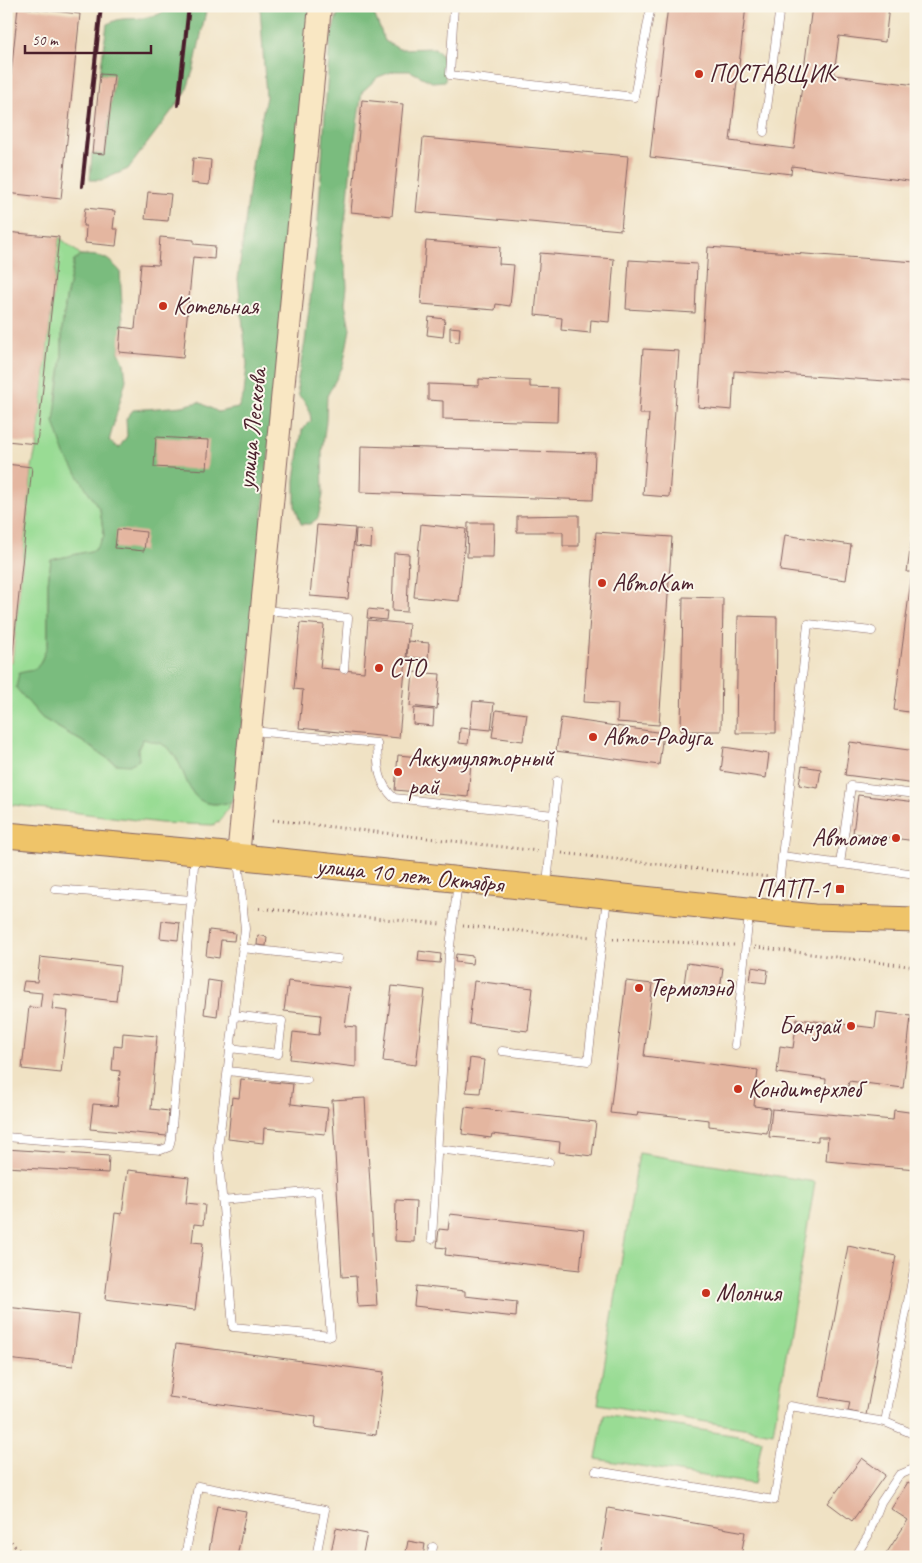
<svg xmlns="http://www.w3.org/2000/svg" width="922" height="1563" font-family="Caveat,sans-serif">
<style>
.green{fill:#99dc94;stroke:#727e60}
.forest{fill:#7abc7e;stroke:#626e54}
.building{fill:#e4b6a0}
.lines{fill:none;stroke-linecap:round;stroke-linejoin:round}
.lane-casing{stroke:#846361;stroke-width:9}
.secondary-casing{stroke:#846361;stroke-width:24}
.primary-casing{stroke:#846361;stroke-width:27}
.path{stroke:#846361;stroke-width:3;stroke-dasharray:1 4;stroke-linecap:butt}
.lane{stroke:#fff;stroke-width:8}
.secondary{stroke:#f9e7c3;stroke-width:22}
.primary{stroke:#efc469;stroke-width:25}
.rail{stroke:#4a1f2b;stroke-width:4}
.poi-dot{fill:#c8321e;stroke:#fbf7ec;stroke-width:2}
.labels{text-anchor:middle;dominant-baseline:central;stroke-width:4;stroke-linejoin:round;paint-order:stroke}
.poi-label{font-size:25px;fill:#4a1f2b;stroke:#fbf7ec;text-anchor:start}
.street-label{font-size:25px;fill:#4a1f2b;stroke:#fbf7ec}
</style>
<rect width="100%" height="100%" fill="#fbf7ec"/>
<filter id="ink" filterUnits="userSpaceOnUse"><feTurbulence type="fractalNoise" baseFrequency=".02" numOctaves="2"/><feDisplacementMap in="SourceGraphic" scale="10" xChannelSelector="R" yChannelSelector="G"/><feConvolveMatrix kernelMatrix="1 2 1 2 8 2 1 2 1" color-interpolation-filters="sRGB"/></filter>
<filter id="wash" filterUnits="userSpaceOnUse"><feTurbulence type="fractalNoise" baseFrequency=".0096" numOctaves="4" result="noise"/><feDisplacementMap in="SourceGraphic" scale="20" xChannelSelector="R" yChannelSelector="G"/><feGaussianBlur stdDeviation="1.12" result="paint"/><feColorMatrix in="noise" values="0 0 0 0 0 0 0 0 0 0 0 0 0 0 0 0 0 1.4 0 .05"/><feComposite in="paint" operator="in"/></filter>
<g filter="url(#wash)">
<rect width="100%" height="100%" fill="#f0e2c4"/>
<!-- green -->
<path class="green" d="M59 237 81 255 74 261 66 299 62 329V358L56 400 87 489 100 510 104 536 95 550 51 560 48 583V644L40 664 17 688 42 718 83 742 116 764 138 749 143 739C149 740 156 742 162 744 187 757 182 796 207 803 214 805 224 803 231 803L220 821 213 825 161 823 6 804V661L12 662 32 467 37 444Z
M639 1153 815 1182 773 1433 598 1404Z
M604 1414 762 1440 754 1484 596 1459Z"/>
<!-- forest -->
<path class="forest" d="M168 6H207L194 68 186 92 128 169 103 180H90L92 153 105 154 114 76 100 74 107 24C112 22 118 19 123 19 137 18 160 20 168 6Z
M260 6H312L236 793 231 803C224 803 214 805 207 803 182 797 187 757 162 744 156 742 149 741 143 739L138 749 139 760 129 765 116 764 83 742 42 718 16 688 19 673 33 670 40 664 48 644V583L51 560 95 550 104 536 100 510 65 455 54 422 62 358V329L66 299 74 261 81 255C103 256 105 255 120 271L123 322 119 352 124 363 126 380 109 441 119 448 127 436 126 419 133 410 182 406 199 402 218 412 238 408 244 394 247 364 238 279 253 159 266 97Z
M340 6H371L385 41 399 49 435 48C445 57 447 68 445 81L432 82 410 71H394L378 77 362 92 351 164 348 199 341 249 346 268 347 287 345 303 350 329 343 366 327 396 326 421 322 452 323 495 318 518 310 524H301L295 506V480L302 430 311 421C310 410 308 404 299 396L297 383 305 342 316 250 330 39Z"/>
<g id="blocks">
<!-- building -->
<path class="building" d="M668 6H746L730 141 794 149 812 6H889L885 42 839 36 834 75 916 85V182L792 166 791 174 650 157Z
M18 7 80 14 61 199 6 193V122Z
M100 74 114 75 105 154 92 153Z
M362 100 403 104 392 216 351 212Z
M423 138 628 156 621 230 416 212Z
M193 158 211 160 209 185 191 183Z
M148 192 171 194 168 221 145 219Z
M85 208 115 211 113 229H118L116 246 85 243 86 226H83Z
M6 232 59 237 37 444 6 441Z
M160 237 194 240V244L215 246 214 259 193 257 183 358 119 352 121 327 135 329 141 264 158 265Z
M426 241 500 247 499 264 514 265 510 306 496 304 495 310 421 304Z
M708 247 916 262V383L734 371 732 410 698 407Z
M540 253 614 259 609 322 591 320 590 333 561 330 562 318 535 315Z
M629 260 697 264 695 313 626 309Z
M429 317 445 319 443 337 427 335Z
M450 327 460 328 459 342 450 341Z
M643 349 679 351 669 497 643 495 649 414H639Z
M479 379 530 381V387L558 388 557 422 443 419V401L428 400V384L479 386Z
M156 437 209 440 207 470 154 467Z
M361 446 595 453 593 500 360 492Z
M6 464 32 467 12 662 6 661Z
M579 515V546H563V532H517V516Z
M915 516H916V713L894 710 912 572H907Z
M468 523H494L493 557H467Z
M421 524 466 529 459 601 414 597Z
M317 525 355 528 348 599 310 596Z
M117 529 146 532 144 551 115 548Z
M356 529 372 530 371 548 355 546Z
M596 532 672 537 659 725 617 722 618 704 584 702Z
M785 535 851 545 846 580 780 571Z
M394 553 409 554 407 612 392 611Z
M683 597 723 598 721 731H681Z
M368 609 387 611 386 620 367 618Z
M738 616 777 617 776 733H736Z
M368 620 409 624 399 738 299 728 303 690 294 689 300 623 324 625 320 668 364 672Z
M408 641 429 643 428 659 407 657Z
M413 672 440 674 437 709 410 706Z
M473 701 494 703 491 730 470 728Z
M414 708 434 710 433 726 413 724Z
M496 710 527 714 523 741 492 737Z
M561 718 663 733 659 765 556 751Z
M460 728 470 729 468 744 459 743Z
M850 742 916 751V784L845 775Z
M724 747 769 754 766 778 721 771Z
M398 755 471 762 468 797 395 790Z
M802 766 821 769 818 788 799 785Z
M858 795 916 802V841L853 833Z
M162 921 180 923 178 940 160 938Z
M209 930 235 933 234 941 221 940 219 958 206 956Z
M258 935 267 937 266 946 257 945Z
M419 951 441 954 440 963 418 961Z
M456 954 473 956 472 964 455 962Z
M40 957 120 966 116 1001 54 994 52 1009 68 1011 61 1073 22 1069 29 1007 40 1008 42 993 22 991 24 981 37 982Z
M687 963 723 968 720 989 684 984Z
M752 967 768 970 766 983 750 981Z
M208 980 221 982 217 1016 204 1014Z
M288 981 350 988 345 1026 356 1027V1067L290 1059 293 1032 319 1035 321 1015 284 1011Z
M474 981 533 988 528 1031 469 1024Z
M626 981 653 984 644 1056 758 1070 754 1106 770 1108 767 1133 709 1126V1120L638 1112 637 1116 610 1113Z
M392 986 425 990 416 1065 383 1061Z
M877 1012 911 1016 903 1088 849 1081 847 1092 825 1089 826 1079 777 1073 780 1046 793 1048 797 1019 875 1028Z
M123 1033 157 1036 151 1109 169 1111 167 1136 90 1129 93 1104 117 1106 120 1071 112 1070 114 1046 122 1047Z
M470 1058 484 1060 480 1093 466 1092Z
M241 1079 293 1084 291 1104 328 1108 325 1134 264 1128 263 1143 228 1139 232 1097 239 1098Z
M365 1098 377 1306 358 1307 356 1276 342 1277 332 1100Z
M465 1107 596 1122 592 1156 559 1152 560 1142 492 1134 491 1138 462 1134Z
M772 1109 893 1120 894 1110 916 1113V1169L826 1161 828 1137H818V1141L769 1137Z
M6 1149 109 1156 108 1173 6 1167Z
M128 1170 189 1177 186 1203 205 1205 203 1225 194 1224 192 1242 203 1243 195 1310 105 1299 115 1213 122 1214Z
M396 1200 416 1201 414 1242 395 1241Z
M450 1214 584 1229 580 1270 445 1255 446 1248 437 1247 439 1229 448 1230Z
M848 1246 896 1256 866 1415 848 1411 850 1402 820 1397Z
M416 1286 465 1291V1296L517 1302 516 1317 414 1306Z
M6 1307 79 1315 73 1366 6 1359Z
M176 1344 384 1372 376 1435 315 1427 316 1417 169 1397Z
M862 1458 885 1475 852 1521 828 1503Z
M908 1482 916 1486V1557H884L908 1520 891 1509Z
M217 1506 246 1511 237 1557H208Z
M608 1508 745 1532 741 1557 600 1556Z
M336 1528 367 1534 362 1557H330Z
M408 1541 425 1544 423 1557H405Z"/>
</g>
</g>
<g filter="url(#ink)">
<use href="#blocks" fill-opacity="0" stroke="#846361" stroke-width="1"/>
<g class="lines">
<!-- lane casing -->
<g class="lane-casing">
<path id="lane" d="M454 6 450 75 634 97 651 6
M764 132 780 6
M265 610 348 618 344 669
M253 731 377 743C378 765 377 782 394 798L554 815
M782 856 916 874
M840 864 851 786 916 794
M547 884 557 781
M55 889 192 900
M776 911 808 624 872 631
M242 948 338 959
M735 1045 749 915
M230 1048 278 1054 282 1021 234 1015
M502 1051 588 1061 607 898
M228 1071 307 1080
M6 1137 161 1150 169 1147 171 1139 195 854
M437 1149 549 1162
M222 1200 318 1191 331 1336 233 1327 218 1148 245 929 238 859
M432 1239 449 954 458 882
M916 1259 885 1422 916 1435
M596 1471 774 1500 790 1406 885 1422
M185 1557 198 1486 325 1510 316 1557
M431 1557 433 1547
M855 1557 868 1536 881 1502 899 1475 916 1468"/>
</g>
<!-- secondary casing -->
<g class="secondary-casing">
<path id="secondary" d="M238 857 320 6"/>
</g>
<!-- primary casing -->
<g class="primary-casing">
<path id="primary" d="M6 835 196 852 814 917 916 920"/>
</g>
<!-- path -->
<path class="path" d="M273 820 538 851
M562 853 769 877
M790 879 805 881
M254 908 442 924
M463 926 592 937
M613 939 734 945
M755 947 916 967
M6 1533 13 1544 25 1557"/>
<!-- lane -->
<use href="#lane" class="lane"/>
<!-- secondary -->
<use href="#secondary" class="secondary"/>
<!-- primary -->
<use href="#primary" class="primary"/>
<!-- rail -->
<path class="rail" d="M178 105 189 6
M82 186 101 6"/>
</g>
</g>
<!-- markers -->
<g class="poi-dot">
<circle cx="699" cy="74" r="5"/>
<circle cx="163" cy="306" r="5"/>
<circle cx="602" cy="583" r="5"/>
<circle cx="379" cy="668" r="5"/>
<circle cx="593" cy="737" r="5"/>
<circle cx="398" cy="772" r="5"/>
<circle cx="896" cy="838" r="5"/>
<rect x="835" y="884" width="10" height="10" rx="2.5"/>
<circle cx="639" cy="988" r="5"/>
<circle cx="851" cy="1026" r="5"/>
<circle cx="738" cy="1089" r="5"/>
<circle cx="706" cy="1293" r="5"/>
</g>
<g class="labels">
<!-- poi labels -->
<g class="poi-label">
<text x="709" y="74">ПОСТАВЩИК</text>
<text x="173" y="306">Котельная</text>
<text x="612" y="583">АвтоКат</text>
<text x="389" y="668">СТО</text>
<text x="603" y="737">Авто-Радуга</text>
<text x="408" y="758">Аккумуляторный<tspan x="408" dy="29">рай</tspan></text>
<text x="886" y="838" text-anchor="end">Автомое</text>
<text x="830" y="889" text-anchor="end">ПАТП-1</text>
<text x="649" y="988">Термолэнд</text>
<text x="841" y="1026" text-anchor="end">Банзай</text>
<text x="748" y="1089">Кондитерхлеб</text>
<text x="716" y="1293">Молния</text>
</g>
<!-- street labels -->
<g class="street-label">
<text transform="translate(252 429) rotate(-84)">улица Лескова</text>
<text transform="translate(410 875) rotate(6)">улица 10 лет Октября</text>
</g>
</g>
<!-- margin -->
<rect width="922" height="1563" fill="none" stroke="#fbf7ec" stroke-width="25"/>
<!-- scale -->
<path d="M25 45v8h126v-8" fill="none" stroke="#4a1f2b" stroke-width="2.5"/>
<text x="32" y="45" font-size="15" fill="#4a1f2b" stroke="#fbf7ec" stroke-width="4" paint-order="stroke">50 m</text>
</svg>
